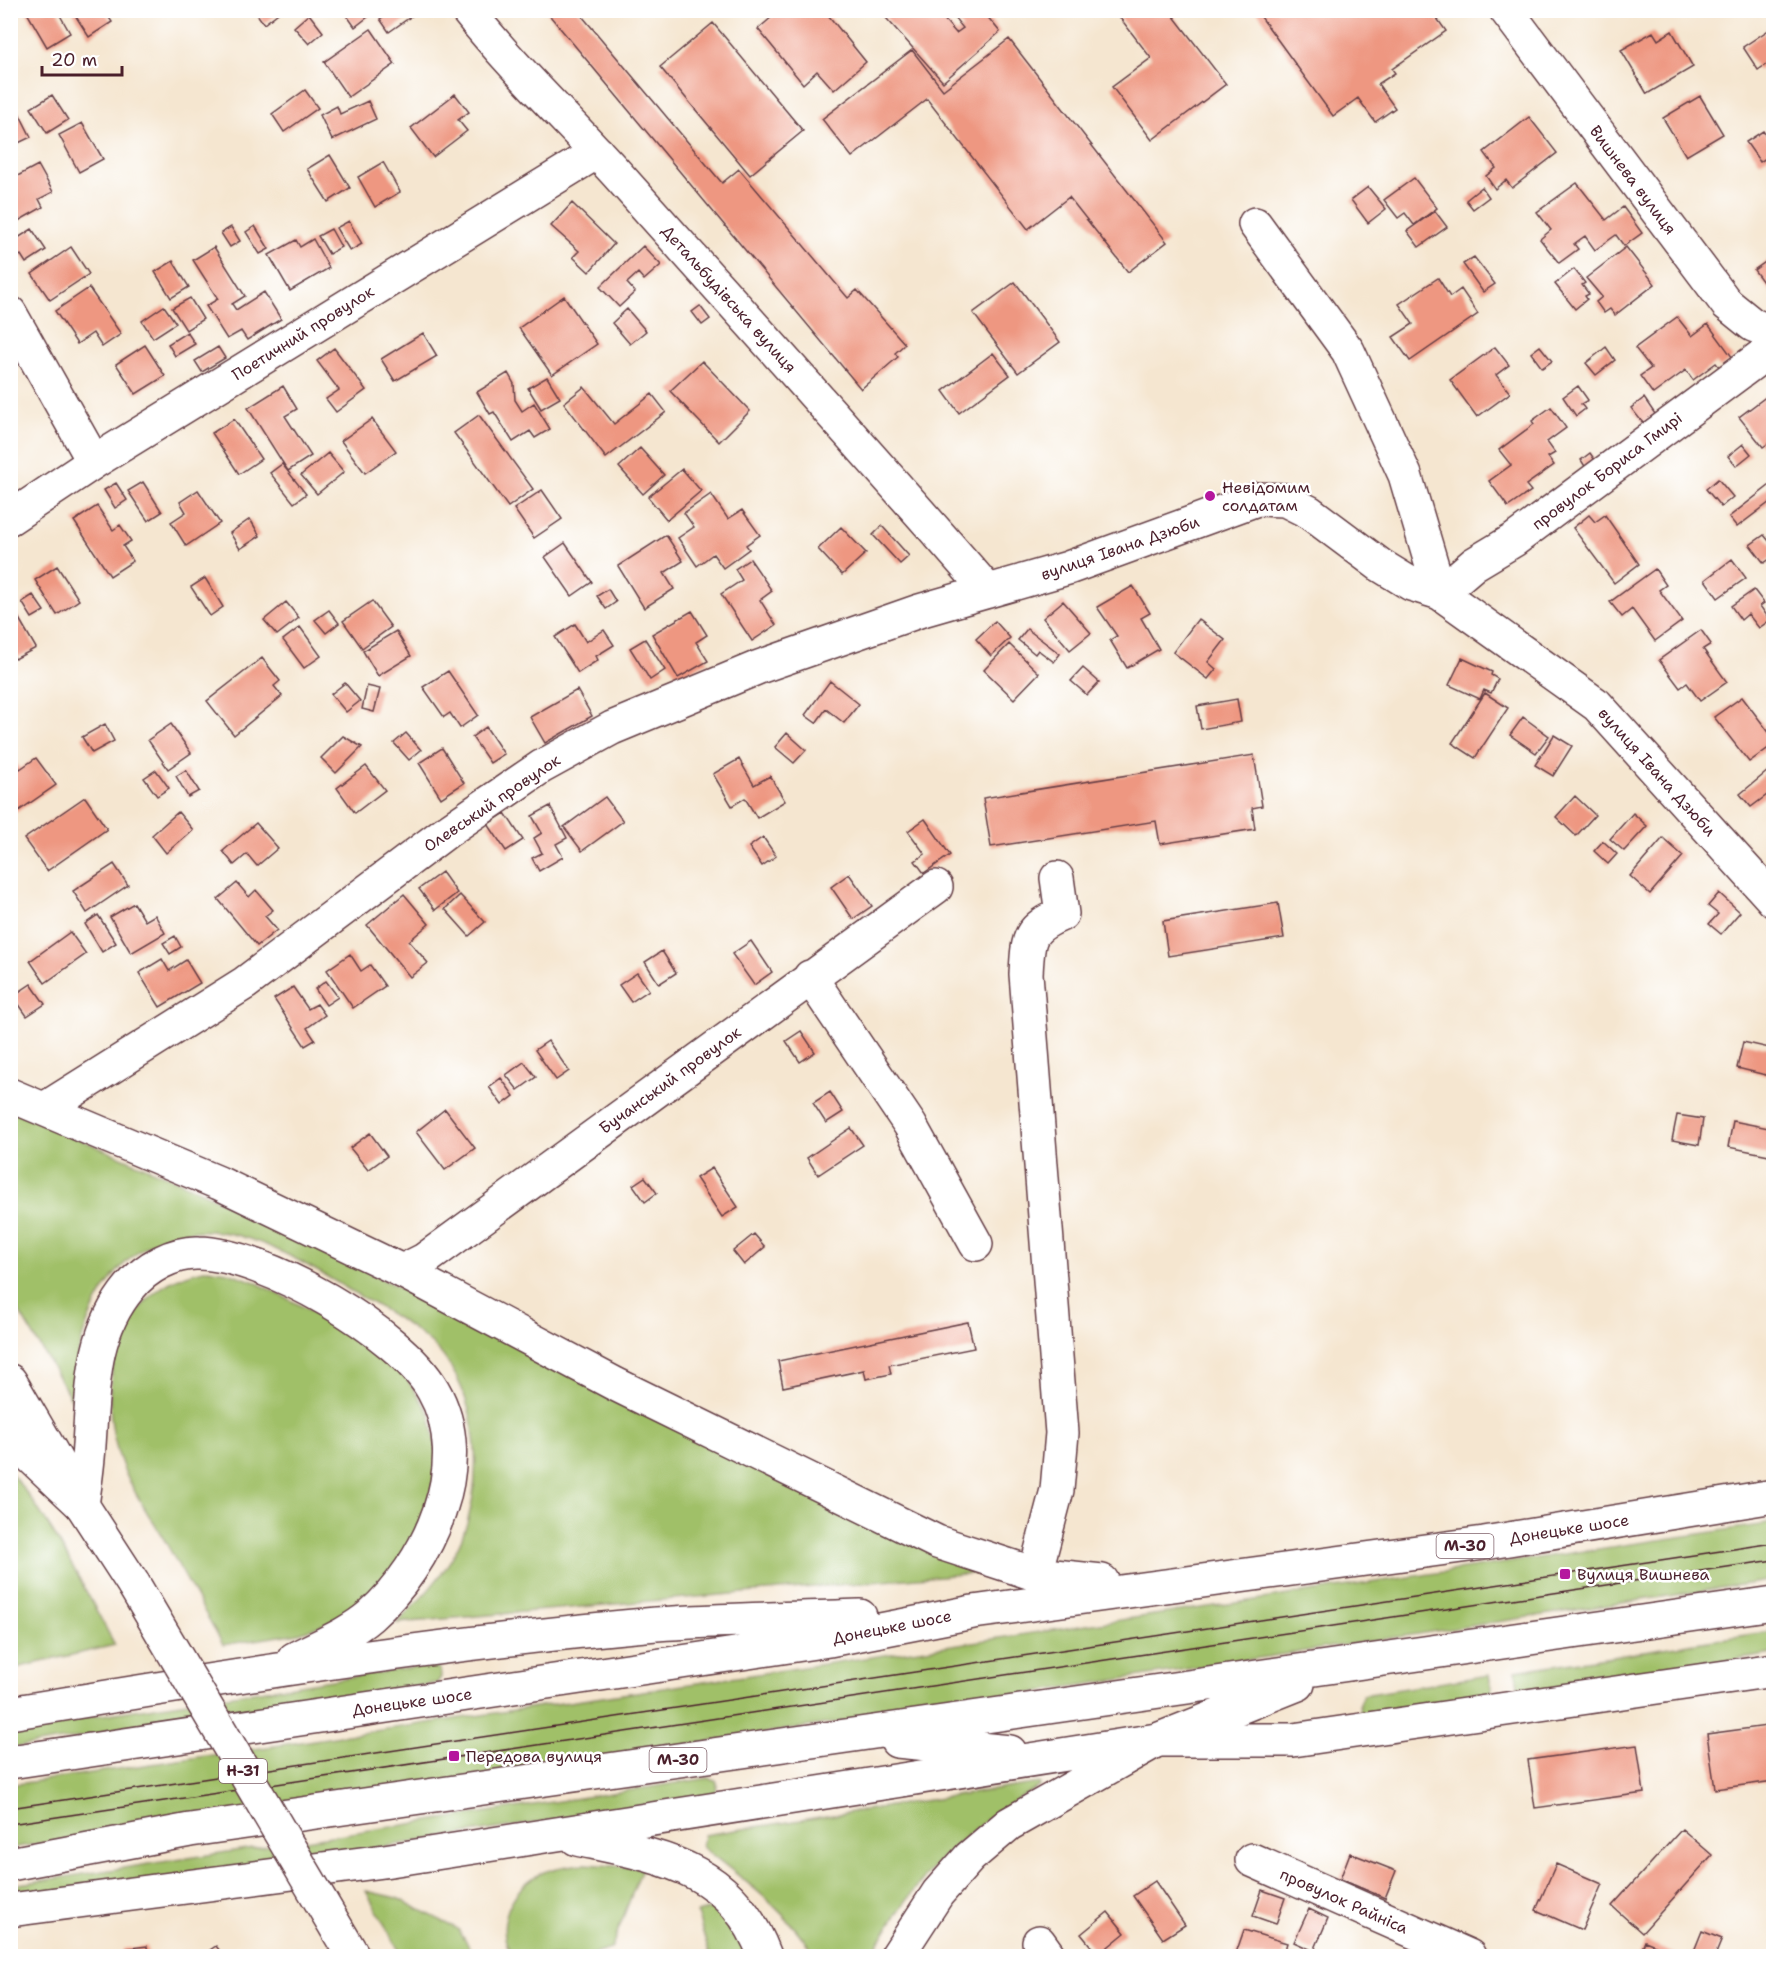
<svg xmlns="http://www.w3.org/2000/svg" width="1784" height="1967" font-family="'Shantell Sans',sans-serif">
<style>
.green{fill:#a0c068;stroke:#75704a;stroke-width:1.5}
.building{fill:#ee9781}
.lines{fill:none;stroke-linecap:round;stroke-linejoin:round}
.minor-casing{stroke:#643d44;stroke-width:36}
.major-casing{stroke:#643d44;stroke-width:36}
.highway-casing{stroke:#643d44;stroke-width:36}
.minor{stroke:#fff;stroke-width:33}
.major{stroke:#fff;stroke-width:33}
.highway{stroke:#fff;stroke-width:33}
.tram{stroke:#4a1f2b;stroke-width:1.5}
.major-bridge-casing{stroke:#643d44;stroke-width:36;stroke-linecap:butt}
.major-bridge{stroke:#fff;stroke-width:33}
.poi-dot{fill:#b5179e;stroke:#fff;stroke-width:2}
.labels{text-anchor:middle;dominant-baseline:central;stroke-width:5;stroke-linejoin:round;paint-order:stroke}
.shield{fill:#fff;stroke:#80626b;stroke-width:1.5}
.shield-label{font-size:15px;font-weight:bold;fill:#4a1f2b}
.street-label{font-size:16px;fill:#4a1f2b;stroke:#fff}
.poi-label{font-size:16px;fill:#4a1f2b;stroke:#fff;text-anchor:start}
</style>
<rect width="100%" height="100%" fill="#fff"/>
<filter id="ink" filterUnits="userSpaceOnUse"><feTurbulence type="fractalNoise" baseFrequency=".0167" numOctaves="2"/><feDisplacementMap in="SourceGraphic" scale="12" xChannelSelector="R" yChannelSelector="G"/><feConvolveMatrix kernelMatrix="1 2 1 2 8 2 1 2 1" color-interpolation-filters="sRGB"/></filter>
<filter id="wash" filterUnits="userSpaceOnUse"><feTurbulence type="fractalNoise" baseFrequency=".008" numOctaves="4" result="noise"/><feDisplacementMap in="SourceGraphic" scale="24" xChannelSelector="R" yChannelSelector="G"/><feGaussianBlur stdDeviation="1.35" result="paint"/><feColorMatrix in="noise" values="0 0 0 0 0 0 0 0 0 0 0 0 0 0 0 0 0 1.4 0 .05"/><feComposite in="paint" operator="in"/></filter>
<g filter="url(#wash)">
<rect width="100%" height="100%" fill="#f5e6d0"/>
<!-- green -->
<path class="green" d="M11 1110 185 1184 321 1249 975 1573 397 1623C419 1601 442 1578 457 1549 486 1490 483 1393 433 1345 408 1322 375 1305 346 1288 310 1266 268 1241 227 1233 125 1215 73 1315 73 1402L11 1298Z
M208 1269 228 1272 255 1282 321 1316 399 1367 430 1414 439 1465 416 1542 360 1606 333 1621 299 1633 223 1645C204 1610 184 1576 165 1541 151 1518 134 1494 124 1470 105 1424 104 1367 129 1324 148 1292 172 1276 208 1269Z
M11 1473C54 1524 83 1587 115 1645L11 1669Z
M1773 1523V1580L11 1848V1785Z
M1773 1631V1654L1519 1694 1516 1671Z
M430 1665 440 1669 441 1677 437 1683 11 1748V1729Z
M1489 1675 1493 1697 1368 1716 1360 1712 1359 1703 1363 1695Z
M709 1778 717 1782 716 1794 23 1904 11 1896 13 1888 19 1884Z
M1039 1783 1040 1786C961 1830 915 1877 871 1956H815C788 1911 743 1879 702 1847L704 1835Z
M585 1864 642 1868 611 1949 587 1956H513C492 1927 512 1885 544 1872 557 1867 571 1865 585 1864Z
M366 1891 397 1898 458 1929 475 1956H402Z
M715 1908 725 1914 752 1956H710L697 1913Z"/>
<g id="blocks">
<!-- building -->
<path class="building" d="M57 10 70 33 47 47 26 11Z
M104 10 112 22 89 37 73 12Z
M254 10H282L264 24Z
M343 10H377L355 27Z
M393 10H410L413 15 389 32 380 19Z
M545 10H577L722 183 739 169 848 298 857 290 905 344 895 353 898 357 861 389Z
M780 10H824L866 62 834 90 817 71 803 84 758 29Z
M879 10H936L956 33 963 28 948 10H982L1000 32 943 82Z
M1114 10H1169L1226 84 1152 140 1112 87 1151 58Z
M1256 10H1431L1446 31 1392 69 1395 73 1378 84 1395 108 1375 122 1358 98 1333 116Z
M309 14 323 32 309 44 294 27Z
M713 23 803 131 750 175 660 67Z
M1773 27 1774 59 1758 70 1743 47Z
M371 29 395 64 348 97 324 62Z
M1672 31 1693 67 1647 94 1621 50 1653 32 1658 40Z
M1009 39 1167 242 1128 272 1069 197 1028 229 927 99 852 157 822 119 912 50 943 90Z
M305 90 318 108 284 132 272 114Z
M455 94 469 112 458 120 467 131 433 157 411 128Z
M52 95 68 120 47 133 31 108Z
M1700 96 1723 134 1686 156 1663 118Z
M368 101 376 119 332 140 320 115 337 106 340 114Z
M15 105 31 137 10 147V108Z
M1529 117 1557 153 1512 188 1506 180 1495 189 1486 176 1496 168 1484 152Z
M82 123 103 159 79 172 59 135Z
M1763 131 1774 147V153L1760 162 1746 142Z
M330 155 350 188 328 202 307 169Z
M383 162 400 192 375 207 358 177Z
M38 165 53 192 39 199 43 207 13 224 10 180Z
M1414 178 1437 208 1414 225 1405 213 1398 218 1384 200Z
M1577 183 1606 220 1623 207 1642 233 1624 246 1616 235 1595 250 1585 236 1574 244 1578 249 1559 263 1540 239 1551 230 1537 212Z
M1368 187 1386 209 1368 223 1351 200Z
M1482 187 1489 197 1473 209 1466 200Z
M572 203 614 244 589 272 573 257 579 251 551 226Z
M1435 211 1447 227 1419 247 1407 231Z
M349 221 362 244 350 251 336 228Z
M255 226 269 249 260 254 246 232Z
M231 227 240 241 230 247 221 233Z
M32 229 46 250 26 263 21 255 15 259 10 252V243Z
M331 229 341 247 329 254 318 236Z
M313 239 329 268 290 291 269 255 296 240 300 247Z
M643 246 661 265 644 280 638 273 627 283 635 292 619 307 600 287Z
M71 247 89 274 50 300 32 274Z
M214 247 245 296 232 304 236 310 264 292 281 319 247 340 241 331 227 339 206 306 218 299 193 260Z
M1626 247 1655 284 1615 315 1610 309 1604 313 1596 302 1602 297 1586 278Z
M1774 256V297L1754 270Z
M1474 257 1495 284 1483 292 1463 264Z
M173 261 189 287 171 298 155 272Z
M1574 269 1585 283 1582 285 1589 294 1585 296 1587 299 1575 309 1555 284Z
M1438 278 1450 297 1461 289 1478 314 1410 361 1393 337 1413 324 1399 304Z
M1015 282 1060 342 1018 373 973 313Z
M89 288 121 334 102 347 93 333 77 344 55 311Z
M564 296 597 344 552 375 519 328Z
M190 298 203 319 186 330 172 308Z
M164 306 176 323 153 338 142 321Z
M700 306 710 319 702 325 692 312Z
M627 309 646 331 630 344 612 323Z
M1677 317 1692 336 1708 324 1733 358 1720 368 1716 363 1693 380 1686 370 1653 394 1640 376 1651 368 1635 348Z
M187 332 195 344 175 356 168 344Z
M423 333 437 356 395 381 381 359Z
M145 345 165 376 136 394 116 364Z
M1540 346 1552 361 1542 368 1531 353Z
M218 347 225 358 202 372 195 361Z
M1495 347 1509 365 1496 375 1510 393 1477 417 1450 380Z
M1606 347 1615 360 1596 375 1586 363Z
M334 348 366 390 336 412 326 399 339 390 317 361Z
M993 353 1010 375 959 413 943 391Z
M702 361 750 411 719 442 670 391Z
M508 373 514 384 515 400 522 411 534 403 550 429 535 438 530 431 513 442 494 412 490 414 477 392Z
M547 377 560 398 541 409 528 388Z
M283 386 297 409 285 416 311 456 288 471 248 408Z
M1578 386 1588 400 1581 404 1585 409 1576 416 1563 397Z
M584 387 614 424 652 394 666 412 606 458 564 403Z
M1771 393 1774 397V449L1769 443 1763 447 1739 417Z
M1644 398 1655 414 1643 423 1631 408Z
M1551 407 1566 428 1547 442 1555 453 1548 457 1554 465 1526 485 1531 491 1508 507 1489 481 1511 465 1499 450 1534 424 1532 421Z
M479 415 533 489 508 507 454 433Z
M234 419 261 459 239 474 212 433Z
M372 419 396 451 365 473 341 441Z
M1743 444 1751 454 1736 466 1728 456Z
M640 448 664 475 643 494 619 467Z
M328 453 344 472 317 494 301 475Z
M1590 453 1599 466 1589 473 1581 460Z
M282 464 306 494 294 503 270 473Z
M682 469 701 491 667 520 648 497Z
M1718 479 1733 497 1721 507 1706 489Z
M143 482 162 512 148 521 128 491Z
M1774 482V499L1737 527 1729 517Z
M116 483 127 500 115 508 104 490Z
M198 490 220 523 186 546 171 522 186 512 180 502Z
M542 490 562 519 534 538 514 509Z
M711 494 728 519 742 510 760 535 746 545 749 549 723 568 713 554 697 566 678 538 694 527 684 513Z
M97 506 113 530 120 525 131 541 123 546 133 561 110 576 74 521Z
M1589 515 1595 522 1605 515 1639 564 1614 583 1573 528Z
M250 519 260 536 240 549 230 533Z
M882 526 909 556 900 564 873 535Z
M841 527 866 553 842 575 818 549Z
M666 535 683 561 664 573 674 589 644 608 618 566Z
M1764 535 1774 547V556L1764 563 1750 545Z
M565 543 592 582 572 596 545 557Z
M750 559 772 591 760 600 776 625 752 641 721 594 742 580 735 569Z
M1732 559 1746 578 1718 598 1705 580Z
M57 566 79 600 57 615 35 580Z
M1655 569 1666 585 1659 590 1682 621 1655 641 1632 609 1622 617 1610 602Z
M205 578 223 607 210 616 191 587Z
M1133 586 1150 613 1141 618 1159 649 1127 668 1110 640 1117 636 1097 607Z
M608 589 616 602 606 609 597 596Z
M1754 590 1764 603 1760 606 1770 620 1759 628 1748 614 1741 620 1731 606Z
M33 595 44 611 32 618 22 602Z
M372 601 391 627 362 648 343 621Z
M1063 601 1091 633 1070 650 1043 618Z
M286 602 299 618 277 635 264 620Z
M10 603 36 648 15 659 10 650Z
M329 610 339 623 326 633 315 620Z
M692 611 707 635 696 642 708 661 678 678 652 634Z
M1198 619 1225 640 1208 662 1216 669 1208 679 1173 652Z
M995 621 1010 638 991 656 976 639Z
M575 624 586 642 604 630 614 645 596 656 598 660 578 673 555 637Z
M300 627 321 656 304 668 283 640Z
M1027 629 1060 654 1054 662 1038 650 1035 654 1018 640Z
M1701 630 1711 644 1703 649 1727 682 1700 701 1687 683 1680 688 1659 660Z
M396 631 411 656 378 676 363 651Z
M645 639 665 670 650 680 630 648Z
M1009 644 1039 673 1014 699 984 670Z
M262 658 280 681 274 686 282 696 234 735 207 701Z
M1462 658 1492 672 1491 675 1498 679 1491 693 1484 690 1480 699 1449 685Z
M1083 668 1099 682 1087 695 1071 681Z
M448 671 478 715 460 728 450 713 444 717 423 687Z
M830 681 859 704 844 723 826 709 816 723 805 715Z
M345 683 360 701 346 712 331 694Z
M367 686 380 689 374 712 362 709Z
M577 690 592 716 545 743 530 717Z
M1485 693 1508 708 1475 758 1452 743Z
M1742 697 1774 739V744L1749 762 1714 717Z
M1237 699 1241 722 1201 729 1197 706Z
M1523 717 1549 736 1536 753 1510 735Z
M105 724 114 741 92 753 82 737Z
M171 724 191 753 168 769 148 740Z
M486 727 504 754 490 763 472 737Z
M406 733 421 750 409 760 394 743Z
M787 733 806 750 794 763 775 747Z
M1554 735 1572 746 1553 776 1535 765Z
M343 736 362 747 336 773 321 758Z
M442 748 464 783 441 798 419 763Z
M1254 755 1262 806 1252 808 1255 829 1160 844 1156 821 991 847 983 798Z
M13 758 20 769 36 758 56 785 17 812 10 802V760Z
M739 759 754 785 770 776 785 801 757 818 745 798 732 806 713 774Z
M366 766 385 790 355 813 337 788Z
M1774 766V796L1771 792 1751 807 1740 794Z
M156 770 169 788 157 796 144 778Z
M186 770 199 791 188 797 176 776Z
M1575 796 1595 815 1576 836 1556 817Z
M85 797 107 829 47 871 24 839Z
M605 797 623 821 582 851 564 827Z
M550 806 567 838 556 844 563 857 539 871 532 858 542 853 534 838 542 833 532 816Z
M178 812 193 830 166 853 152 835Z
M505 813 523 840 506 851 488 824Z
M1633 813 1647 826 1624 851 1610 839Z
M925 819 950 855 924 873 915 861 925 854 908 831Z
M256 823 278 848 257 866 247 854 234 865 223 851Z
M763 837 776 856 762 866 749 847Z
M1663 838 1683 856 1650 894 1630 876Z
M1603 841 1617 854 1608 864 1594 851Z
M114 864 128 885 87 913 73 891Z
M442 872 457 893 435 910 419 889Z
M849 874 872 906 853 919 831 887Z
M237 883 249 897 256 890 273 910 265 916 277 930 257 946 218 899Z
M1719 893 1740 912 1721 934 1709 924 1718 914 1708 906Z
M404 894 429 924 409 941 428 963 410 977 367 925Z
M460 895 485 922 469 936 445 909Z
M134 903 145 921 155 915 165 933 131 953 110 917Z
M1278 903 1284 938 1168 956 1163 921Z
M98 915 116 943 102 952 85 924Z
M70 932 86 954 45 983 30 961Z
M175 936 181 947 170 954 163 943Z
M751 941 772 972 754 985 732 954Z
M662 951 676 973 659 984 645 962Z
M350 954 361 971 370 965 385 986 353 1008 327 970Z
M162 959 169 971 186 960 200 983 160 1007 139 973Z
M637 973 649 990 631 1002 619 985Z
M326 981 338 997 326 1005 315 989Z
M31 984 45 1004 27 1016 13 996Z
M293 987 308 1009 317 1004 325 1015 307 1028 315 1040 305 1046 274 999Z
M801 1031 815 1052 800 1062 786 1041Z
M548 1041 569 1071 556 1080 535 1050Z
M1743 1042 1774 1049V1077L1737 1068Z
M524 1062 536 1077 518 1090 506 1075Z
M501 1078 514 1096 502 1105 489 1087Z
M830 1092 843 1112 826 1123 813 1103Z
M445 1109 475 1148 445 1170 416 1132Z
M1677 1115 1703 1119 1699 1145 1672 1140Z
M1733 1121 1774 1129V1156L1728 1147Z
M851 1128 863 1145 818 1175 807 1158Z
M370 1133 387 1156 368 1170 350 1148Z
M712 1168 738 1207 722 1217 696 1178Z
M645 1177 657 1193 645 1202 633 1185Z
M754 1234 765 1247 744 1265 733 1251Z
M968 1322 974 1348 889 1365 891 1374 866 1379 864 1370 783 1387 778 1361Z
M1774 1725V1781L1715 1789 1707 1734Z
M1637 1745 1644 1793 1535 1808 1528 1760Z
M1682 1829 1712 1855 1642 1933 1612 1906Z
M1350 1853 1396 1871 1385 1898 1340 1879Z
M1556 1864 1602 1884 1582 1930 1536 1910Z
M1155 1881 1185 1925 1163 1939 1133 1896Z
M1262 1890 1285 1898 1276 1924 1253 1916Z
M1309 1909 1328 1918 1314 1951 1294 1942Z
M1108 1912 1125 1933 1098 1955 1081 1934Z
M1244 1930 1287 1943 1283 1956H1235Z
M1702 1931 1722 1939 1715 1956H1692Z
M1645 1941 1682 1956H1639Z
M147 1946 148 1956H123V1949Z
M216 1946 224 1956H201Z"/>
</g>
</g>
<g filter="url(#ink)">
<use href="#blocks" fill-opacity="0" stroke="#643d44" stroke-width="1.5"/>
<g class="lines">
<!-- minor casing -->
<g class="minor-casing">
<path id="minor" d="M467 10C513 68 567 119 617 174 741 313 866 450 988 591
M1506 10 1727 304 1753 325 1774 333
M1255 224 1348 351 1405 475 1440 593
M10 313 94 462
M10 518 94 462 597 152
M1440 593 1474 564 1514 540 1774 347
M810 977 910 1125 976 1244
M46 1108 245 983 446 832 541 767 612 728 759 667 919 611 1068 568 1257 499 1285 500 1309 512 1380 565 1411 584 1440 593 1597 705 1774 901
M402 1271 424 1260 936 887
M1035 1574 1057 1490 1062 1433 1026 974C1028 938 1027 929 1062 914L1057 878
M1157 1740H1293L1774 1670
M1252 1860 1469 1956
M1039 1942 1049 1956"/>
</g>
<!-- major casing -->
<g class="major-casing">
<path id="major" d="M10 1381 82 1505 134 1585"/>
</g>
<!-- highway casing -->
<g class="highway-casing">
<path id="highway" d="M10 1095 219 1183 402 1271 615 1384 937 1542 1035 1574 1102 1581
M10 1437 82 1505
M82 1505C85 1485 88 1465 89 1445 93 1388 91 1333 130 1287 146 1267 174 1252 199 1253 265 1254 400 1332 433 1390 476 1464 428 1565 370 1616 349 1634 319 1646 294 1659
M10 1713C225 1677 439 1643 656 1624 724 1619 792 1619 860 1616
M897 1741 1010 1752
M10 1762 829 1640 973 1612 1484 1543 1774 1496
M577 1839C661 1857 732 1866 765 1956
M10 1864 190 1830 1774 1603
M10 1910 384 1861 1157 1740
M897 1956 938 1893 970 1857 1009 1824 1157 1740 1298 1684"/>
</g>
<!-- minor -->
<use href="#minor" class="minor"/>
<!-- major -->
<use href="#major" class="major"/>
<!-- highway -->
<use href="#highway" class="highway"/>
<!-- tram -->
<path class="tram" d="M10 1808 1774 1543
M10 1824 1774 1560"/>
<!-- major-bridge casing -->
<g class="major-bridge-casing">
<path id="major-bridge" d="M134 1585 353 1956"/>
</g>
<!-- major-bridge -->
<use href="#major-bridge" class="major-bridge"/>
</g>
</g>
<!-- markers -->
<g class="poi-dot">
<circle cx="1210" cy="496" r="6"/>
<rect x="1559" y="1568" width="12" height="12" rx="3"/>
<rect x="448" y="1750" width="12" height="12" rx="3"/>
</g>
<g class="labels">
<!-- shield labels -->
<g class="shield">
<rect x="1436.5" y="1534" width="57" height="24" rx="4.5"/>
<rect x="649.5" y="1748" width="57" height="24" rx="4.5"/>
<rect x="219" y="1759" width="48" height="24" rx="4.5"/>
</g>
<g class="shield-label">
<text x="1465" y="1546">М-30</text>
<text x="678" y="1760">М-30</text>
<text x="243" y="1771">Н-31</text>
</g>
<!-- street labels -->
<g class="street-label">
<text transform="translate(1633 180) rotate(53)">Вишнева вулиця</text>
<text transform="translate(729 299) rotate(48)">Детальбудівська вулиця</text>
<text transform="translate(303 333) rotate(-32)">Поетичний провулок</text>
<text transform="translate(1607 471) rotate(-37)">провулок Бориса Гмирі</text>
<text transform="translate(1120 548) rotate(-19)">вулиця Івана Дзюби</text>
<text transform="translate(1657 772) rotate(48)">вулиця Івана Дзюби</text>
<text transform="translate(492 803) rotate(-34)">Олевський провулок</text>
<text transform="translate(670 1080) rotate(-36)">Бучанський провулок</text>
<text transform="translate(1569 1529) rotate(-9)">Донецьке шосе</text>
<text transform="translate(892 1627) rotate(-11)">Донецьке шосе</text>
<text transform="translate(412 1702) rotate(-8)">Донецьке шосе</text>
<text transform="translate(1344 1901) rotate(24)">провулок Райніса</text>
</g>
<!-- poi labels -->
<g class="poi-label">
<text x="1222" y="487">Невідомим<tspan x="1222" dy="18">солдатам</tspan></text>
<text x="1577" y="1574">Вулиця Вишнева</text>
<text x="466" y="1756">Передова вулиця</text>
</g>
</g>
<!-- margin -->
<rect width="1784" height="1967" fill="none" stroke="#fff" stroke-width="36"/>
<!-- scale -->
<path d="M42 66v9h80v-9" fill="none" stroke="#4a1f2b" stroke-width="3"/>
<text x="51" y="66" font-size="18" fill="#4a1f2b" stroke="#ffffff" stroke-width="4.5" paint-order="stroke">20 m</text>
</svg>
